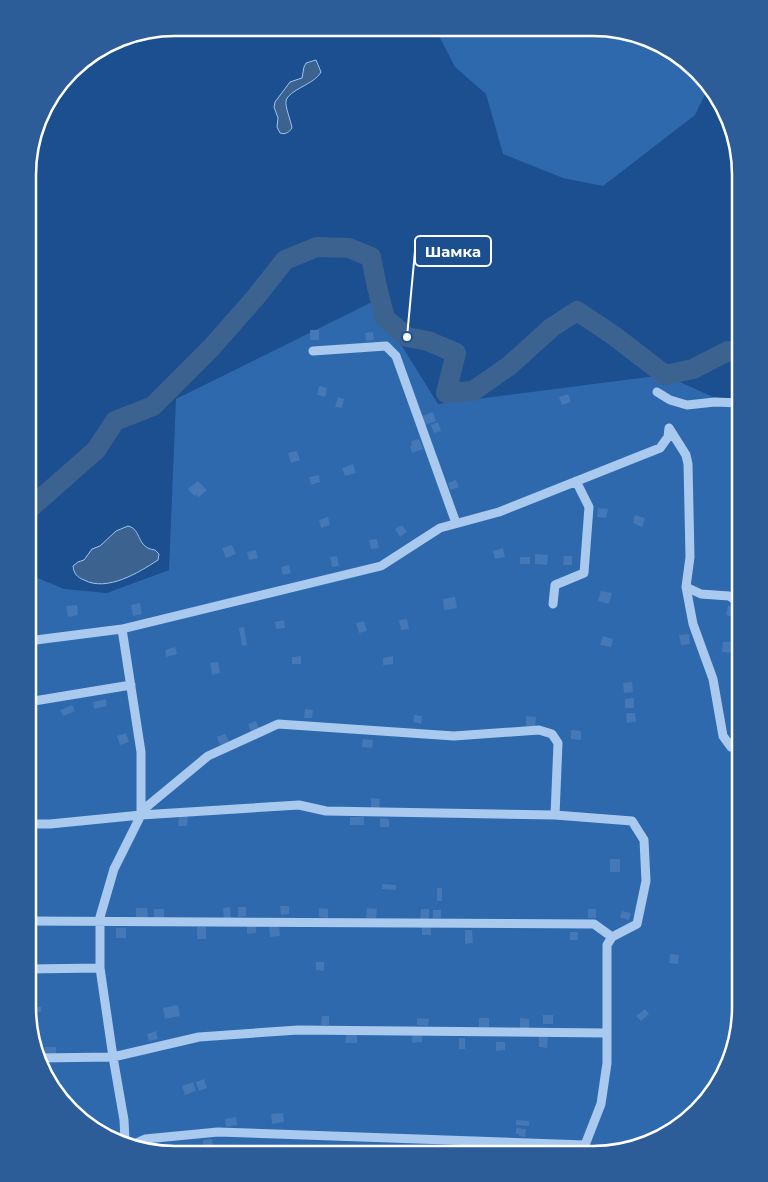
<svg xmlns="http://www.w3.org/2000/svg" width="768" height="1182" font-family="Montserrat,sans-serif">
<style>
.green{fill:#2e69ad}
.water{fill:#3c6290;stroke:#9cc4f0}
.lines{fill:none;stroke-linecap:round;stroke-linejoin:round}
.river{stroke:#3c6290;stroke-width:20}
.building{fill:#4478b7}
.minor{stroke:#a9c9ee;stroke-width:9}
.rim{fill:none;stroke:#fff;stroke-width:2.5}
.leader{fill:none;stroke:#fff;stroke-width:2}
.callout-dot{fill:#fff;stroke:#1b4f8f;stroke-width:2}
.callout{fill:#1b4f8f;stroke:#fff;stroke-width:2}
.callout-label{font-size:15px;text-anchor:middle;font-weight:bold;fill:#fff}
</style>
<rect width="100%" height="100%" fill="#1b4f8f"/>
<!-- green -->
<path class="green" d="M436 28 612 29 683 58 707 90 695 115 603 186 563 178 503 154 486 94 455 67 436 30Z
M374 301 438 404 664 375 740 409V1017L715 1089 649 1143 593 1154 156 1153 86 1124 39 1063 28 1007V574L64 589 107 593 169 570 176 399Z"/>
<!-- water -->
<path class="water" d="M316 60 321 72C315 84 288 90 286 101 285 107 291 121 292 128 289 132 286 135 280 133L277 127 278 118 274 107 275 102 290 82 302 78 304 67 306 63Z
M128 526C142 529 136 548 155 550L159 554 158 560C138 573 107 592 84 580 77 577 74 574 73 566L78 562 84 560 92 549 100 546 116 531Z"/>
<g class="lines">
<!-- river -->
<path class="river" d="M28 510 96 450 115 421 153 406 210 349 255 298 285 260 317 247 349 248 371 257 377 287 385 318 407 337 428 341 456 353 446 393 473 391 509 366 551 328 577 311 613 335 665 375 693 369 728 351 740 354"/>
</g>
<!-- building -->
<path class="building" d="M310 330H319V340H310Z
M373 332 374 340 366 341 365 333Z
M319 386 327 388 325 397 317 395Z
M568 394 571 402 562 405 559 397Z
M338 397 344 399 342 408 335 407Z
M433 412 436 421 425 425 422 416Z
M438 422 441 431 434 433 431 425Z
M419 439 423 449 412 453 410 446 412 445 411 441Z
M297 451 300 460 291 463 288 453Z
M353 464 356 473 345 476 342 468Z
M319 475 320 482 311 485 309 477Z
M456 480 459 487 450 490 448 483Z
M198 481 207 490 199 497 196 495 194 496 188 489Z
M598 508 608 509 606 518 597 517Z
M635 515 645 518 642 527 633 523Z
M328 517 330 525 321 528 319 520Z
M402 525 407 532 400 537 395 529Z
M377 539 379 548 371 549 369 540Z
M232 545 236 554 226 558 222 548Z
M503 548 505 557 495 559 493 551Z
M256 550 258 558 249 560 247 552Z
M535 554 548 555 547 565 535 564Z
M337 556 339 566 332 567 330 557Z
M564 556H572V565H563Z
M520 557H530V564H520Z
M289 565 291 573 283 575 281 567Z
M601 591 612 593 609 604 598 601Z
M455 597 457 608 444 610 443 599Z
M140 603 142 614 133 616 131 605Z
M77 605 78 615 68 617 66 606Z
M728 605 739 608 737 618 726 615Z
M407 619 409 629 401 630 399 620Z
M284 620 285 628 276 629 275 622Z
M364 621 367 631 359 633 356 623Z
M244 627 247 645 242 646 239 628Z
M689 634 690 644 681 645 679 635Z
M603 636 613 639 611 647 600 645Z
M723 642H734V653L722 652Z
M175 647 177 654 166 657 165 650Z
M301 656V664H292V657Z
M393 656V664L383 665V658Z
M218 662 220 673 212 675 210 663Z
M632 682 633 692 624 693 623 683Z
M634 698V708H625V699Z
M106 699 107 706 94 709 93 702Z
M72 705 75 711 63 716 60 710Z
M305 709 313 710 312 718H304Z
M626 713H635L636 722 627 723Z
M414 715 422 716 421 724 413 722Z
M526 716 536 717 535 726H526Z
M256 721 259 728 251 732 248 724Z
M571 730 581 731V740L571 739Z
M126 733 129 742 120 745 117 736Z
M225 734 229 742 220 745 217 737Z
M363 739 373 740 372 748 362 747Z
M371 798 380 799 379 809 371 808Z
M179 815H188L187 826H178Z
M350 817H364V825H350Z
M380 818 389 819V827H380Z
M610 859H620V872H610Z
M382 884 396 885V890L382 889Z
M437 888H442V901H437Z
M280 906H289V914L281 915Z
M230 907 231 920H224L223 908Z
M238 907H246V916L238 917Z
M136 908H147L148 917H136Z
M319 908 328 909V918L319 917Z
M367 908 377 909 376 918H366Z
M154 909H164V918H154Z
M421 909H429V919H420Z
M588 909H596V918H588Z
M433 910H441V918H433Z
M622 911 631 913 629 920 620 918Z
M279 925 280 936 270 937 269 926Z
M247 926H256V933L247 934Z
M197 927H206V939H197Z
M422 927H431V935H422Z
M116 928H126V938H116Z
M465 930H472L473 943 465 944Z
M570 932H578V940H570Z
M733 943 740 945V959L730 956Z
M670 954 679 955 678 964 669 963Z
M316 962H324V971L316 970Z
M36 1000V1007H41V1012L29 1013 28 1001Z
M178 1005 180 1016 165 1019 163 1008Z
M645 1009 649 1014 641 1021 636 1016Z
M543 1015H553V1024H543Z
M322 1016H329V1025H321Z
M417 1018 429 1019 428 1026 417 1025Z
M479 1018H489V1027H479Z
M520 1018 529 1019V1028H520Z
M156 1031 158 1039 149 1041 147 1034Z
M346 1035H357V1043H345Z
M422 1035V1042L412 1043V1036Z
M539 1036H548L547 1048 539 1047Z
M459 1038H465V1049H459Z
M496 1042H505V1050L496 1051Z
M45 1047H56V1055H45Z
M204 1079 207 1088 199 1091 196 1082Z
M193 1082 196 1091 185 1095 182 1086Z
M283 1113 284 1122 272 1124 271 1114Z
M236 1117 237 1125 226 1127 225 1119Z
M516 1120 529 1121V1126L516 1125Z
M516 1128 526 1129 525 1137 519 1136V1134H516Z
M212 1139 213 1146 203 1147V1140Z"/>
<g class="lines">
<!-- minor -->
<path class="minor" d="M313 351 386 346 396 356 456 523
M657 392 670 400 687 405 715 402 740 403
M669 428 686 455 688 464 690 557 686 587 693 624 713 679 723 736 731 747H740
M686 587 701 594 729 596 740 603
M553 604 555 585 584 573 589 507 576 481
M122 629 141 752V815
M28 641 122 629 381 566 440 528 499 512 660 448 668 437 669 428
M28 702 131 685
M555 815 558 743 552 734 539 730 454 736 278 724 208 756 144 809 114 869 100 917V968L113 1057 199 1037 298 1030 606 1033
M28 921 594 924 612 937 637 924 646 881 644 840 632 821 555 815 326 811 299 805 141 815 50 824H28
M28 969 100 968
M38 1058 113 1057 124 1120 125 1141
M134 1144 145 1139 218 1132 585 1145
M579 1154 585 1145 601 1104 607 1063V945L612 937"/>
</g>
<!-- crop -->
<path d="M0 0H768V1182H0ZM175 36H593A139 139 0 0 1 732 175V1007A139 139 0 0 1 593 1146H175A139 139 0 0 1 36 1007V175A139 139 0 0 1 175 36Z" fill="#2d5d98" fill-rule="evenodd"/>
<path class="rim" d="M175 36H593A139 139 0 0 1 732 175V1007A139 139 0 0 1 593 1146H175A139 139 0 0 1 36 1007V175A139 139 0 0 1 175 36Z"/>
<!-- callouts -->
<path class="leader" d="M407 337L415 251"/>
<circle class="callout-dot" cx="407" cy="337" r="5"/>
<rect class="callout" x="415" y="236" width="76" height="30" rx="5"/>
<g class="callout-label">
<text x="453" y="257">Шамка</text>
</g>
</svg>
